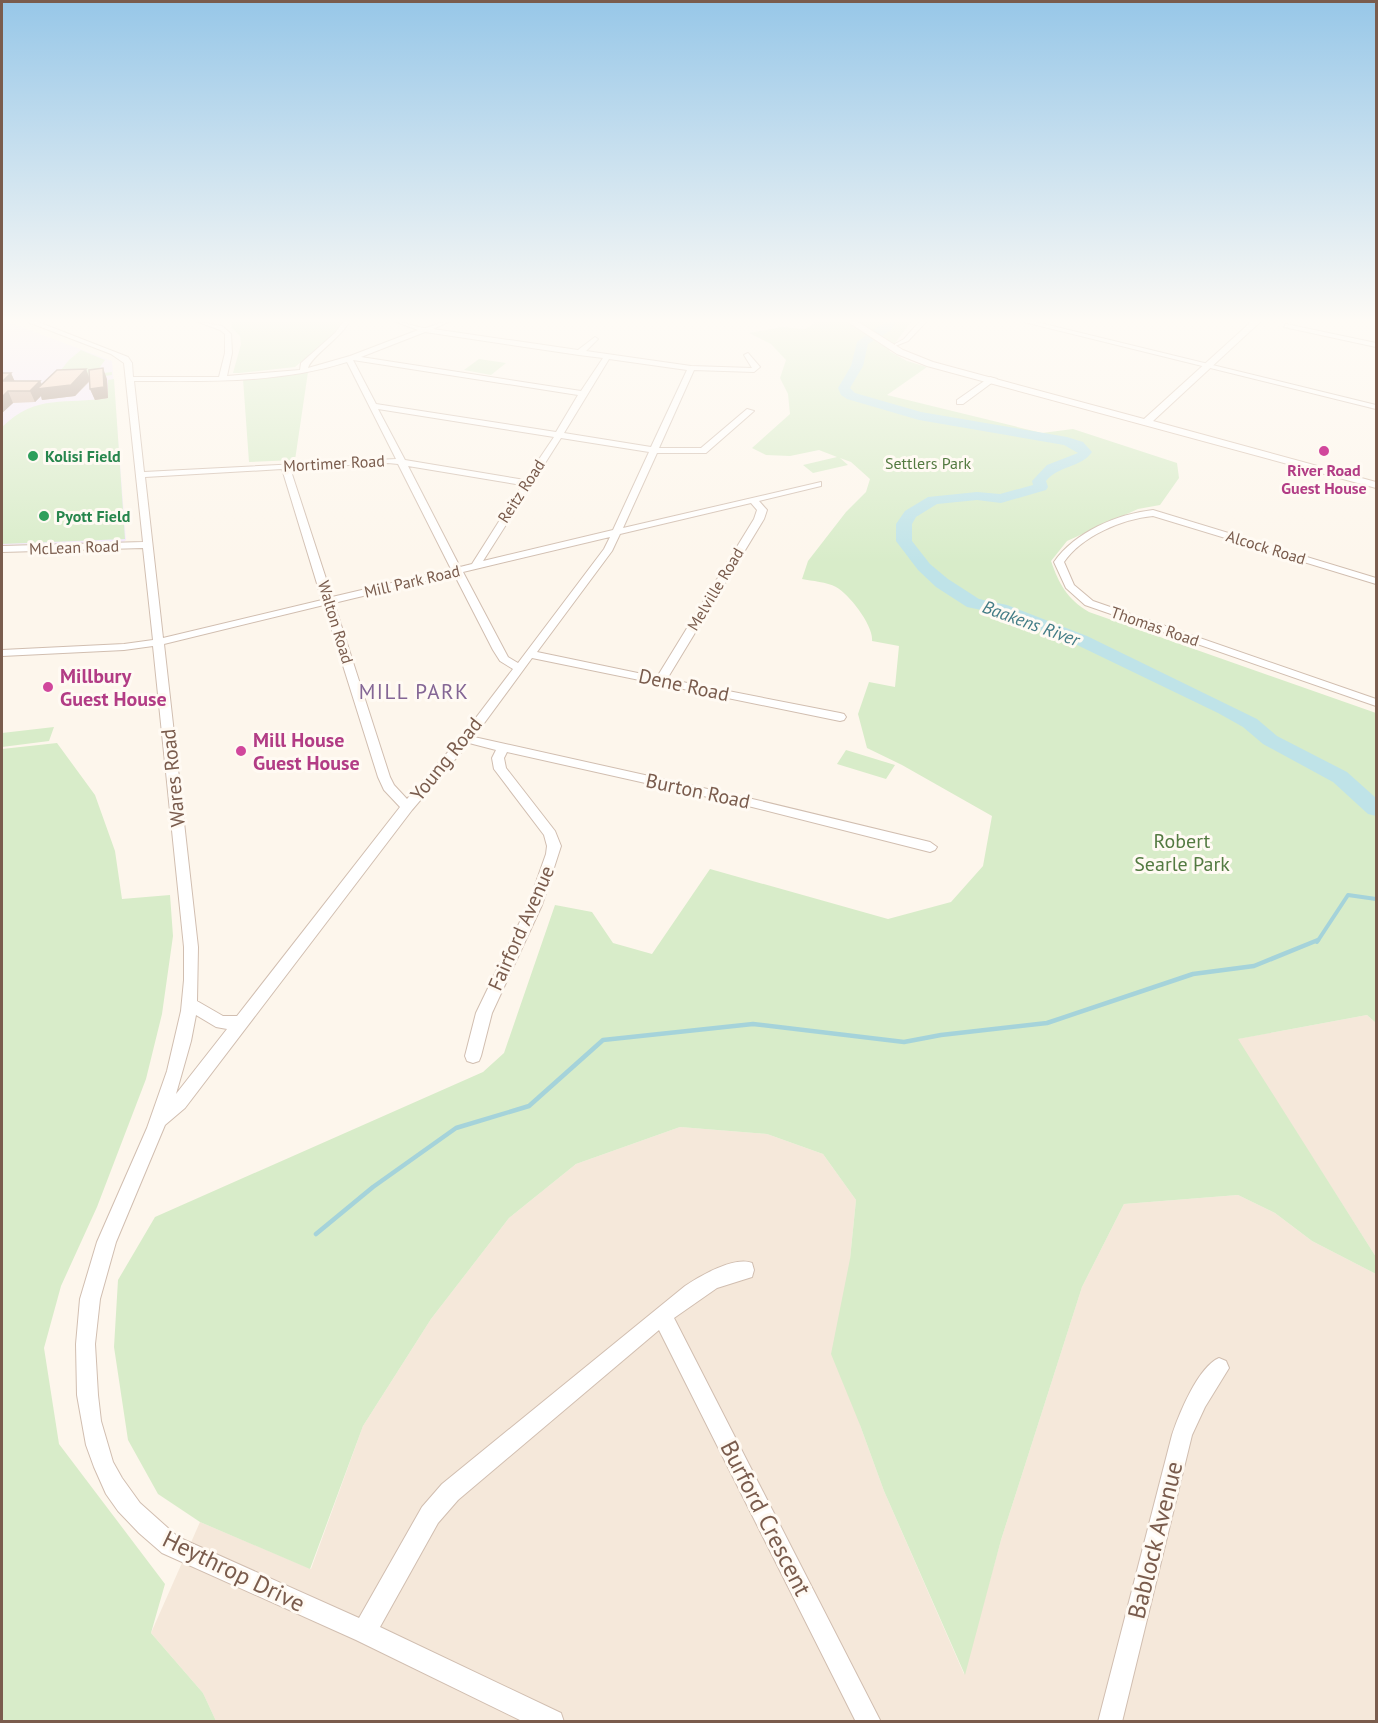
<svg xmlns="http://www.w3.org/2000/svg" width="1378" height="1723" font-family="'PT Sans',sans-serif">
<style>
.residential{fill:#f5e8da}
.education{fill:#f3e8fa}
.green{fill:#d8ecc9}
.lines{fill:none;stroke-linecap:round;stroke-linejoin:round}
.stream-far1{stroke:#a5d3da;stroke-width:4}
.stream{stroke:#a5d3da;stroke-width:4.5}
.river{fill:#bfe3e8;fill-rule:evenodd}
.street-casing{stroke:#d1beb0;stroke-width:2}
.secondary-casing{stroke:#d6c0b0;stroke-width:2}
.street{fill:#fff;fill-rule:evenodd}
.secondary{fill:#fff;fill-rule:evenodd}
.wall{fill:#d1b7a8}
.shaded-wall{fill:#aa9588}
.building{fill:#f3d5c3;stroke:#aa9588;stroke-width:1.5}
.hotel-dot{fill:#d1479c;stroke:#fffaf3;stroke-width:2}
.leisure-dot{fill:#2e9e5b;stroke:#fffaf3;stroke-width:2}
.labels{text-anchor:middle;dominant-baseline:central;stroke-width:6;stroke-linejoin:round;paint-order:stroke}
.far-leisure-label{font-size:16px;font-weight:bold;fill:#27864d;stroke:#fffaf3;text-anchor:start}
.far-street-label{font-size:16px;fill:#7a5c4d;stroke:#fffaf3}
.far-park-label{font-size:16px;fill:#537a41;stroke:#fffaf3}
.far-hotel-label{font-size:16px;font-weight:bold;fill:#b23c85;stroke:#fffaf3}
.far-water-label{font-size:18px;font-style:italic;fill:#437c86;stroke:#fffaf3}
.hotel-label{font-size:20px;font-weight:bold;fill:#b23c85;stroke:#fffaf3;text-anchor:start}
.street-label{font-size:20px;fill:#7a5c4d;stroke:#fffaf3}
.park-label{font-size:20px;fill:#537a41;stroke:#fffaf3}
.neighbourhood-label{font-size:21px;letter-spacing:1.5px;fill:#846695;stroke:#fffaf3}
.near-street-label{font-size:24px;fill:#7a5c4d;stroke:#fffaf3}
</style>
<rect width="100%" height="100%" fill="#fdf6ec"/>
<!-- residential -->
<path class="residential" d="M1367 1015 1376 1023V1257L1237 1039Z
M680 1127 767 1134 823 1154 856 1200 850 1259 860 1425 884 1491 964 1674 1001 1540 1082 1287 1124 1204 1238 1195 1275 1213 1312 1241 1376 1274V1721H216L203 1693 151 1633 200 1522 311 1569 363 1426 431 1319 509 1218 576 1164Z"/>
<!-- education -->
<path class="education" d="M2 322H8L112 361 126 540 123 542 2 545Z"/>
<!-- green -->
<path class="green" d="M233 322H341L332 336 295 367 239 373H233L241 344 240 336 231 327Z
M816 322H911L889 351 907 361 927 367 887 395 1042 433 1073 429 1177 463 1179 478 1160 505 1138 509 1067 541 1051 561C1059 584 1067 599 1089 612L1376 713V1023L1367 1015 1238 1039 1376 1257V1274L1312 1241 1275 1213 1238 1195 1124 1204 1082 1287 1001 1540 965 1675 884 1491 860 1425 831 1354 850 1259 856 1200 823 1154 767 1134 680 1127 576 1164 509 1218 431 1319 363 1426 310 1569 200 1522 158 1494 128 1440 114 1347 118 1280 155 1217 483 1072 504 1053 555 905 592 912 613 943 652 954 710 869 888 919 951 902 983 866 992 816 902 765 867 748 858 714 869 682 895 687 899 646 872 641C874 626 849 594 836 587 827 582 812 581 802 579L808 561 846 512 866 492 870 479 851 462 840 458 848 465 813 473 803 465 837 457 819 450 790 456 766 455 752 448 790 414 788 394 780 378 786 360 771 344 749 333 782 327 805 329Z
M81 350 105 360 95 374 112 372V375L90 378 56 376 69 360Z
M479 359 506 363 491 375 464 370Z
M308 372 295 460 249 462 243 379Z
M114 379 125 539 2 544V427C37 393 66 405 108 398V380Z
M54 727 49 741 2 747V733Z
M57 743 95 795 115 851 122 899 170 895 173 936 162 1014 146 1079 97 1207 61 1286 44 1348 59 1444 165 1584 151 1633 203 1693 216 1721H2V749Z
M846 750 895 765 886 779 837 764Z"/>
<g class="lines">
<!-- stream-far1 -->
<path class="stream-far1" d="M1317 942 1348 895 1376 899"/>
<!-- stream -->
<path class="stream" d="M316 1234 373 1187 456 1128 529 1106 603 1040 753 1024 904 1042 941 1035 1047 1023 1193 974 1254 966 1318 940"/>
<!-- river -->
<path class="river" d="M885 322H896L891 330 868 344 863 366 850 388 855 393 921 412 1067 437 1083 442 1092 452C1081 468 1059 465 1046 481L1048 487 1046 490 1001 503 977 500 937 504 916 517 912 524V541L930 564 948 579 979 599 1007 605 1087 636 1257 719 1277 736 1347 772 1376 798V816L1368 814 1333 782 1263 744 1243 727 1218 713 1075 644 996 613 967 607 936 587 918 570 896 541V524L905 511 928 497 977 492 1000 494 1033 485 1032 481 1047 465 1078 453 1064 445 919 420 847 399 841 395 838 388 851 366 857 342Z"/>
<!-- street casing -->
<g class="street-casing">
<path id="street" d="M28 322H38L128 357 132 363 133 377H219L225 353V334L220 330 198 322 222 326 231 334 232 353 227 376 300 370 301 363 335 333 343 322H349C340 339 312 355 308 368L350 356 418 330 396 322C406 322 417 328 425 328 432 327 438 322 448 322L433 329 578 350 595 337 598 339 586 351 691 366 752 368 744 355 748 353 760 367 754 372 694 370 659 448H701L747 409 754 411 706 453H657L623 528 821 482V486L759 501 767 510 764 519 667 679 840 713 844 714 846 717 844 720 840 721 532 658 474 737 748 798 930 842 937 847 935 850 930 852 748 806 507 752 504 758 506 768 555 831 561 846 542 905 492 1013 481 1056 479 1061 473 1063 467 1061 465 1056 476 1013 528 905 546 854 547 846 544 835 494 769 492 758 496 750 469 743 412 810 185 1108 165 1125 116 1242 100 1299 95 1344 98 1395 101 1421 113 1462 122 1478 140 1503 178 1537 359 1618 422 1507 442 1484 685 1286C700 1276 734 1256 752 1263L754 1270 752 1277 717 1288 674 1318 881 1722H856L659 1330 458 1500 438 1523 380 1627 561 1713 564 1722H524L356 1640 162 1553 139 1533 118 1511 106 1494 94 1467 86 1445 77 1395 76 1344 80 1299 97 1242 147 1128 167 1071 181 1011 184 980V947L153 646 124 650 2 656V650L124 644 153 640 143 548 2 552V546L143 542 124 363 111 354ZM425 332 579 355 603 358 581 391 361 357ZM609 359 687 370 651 447 564 433ZM353 360 578 395 556 432 376 404ZM347 362 396 459 144 472 134 381C206 381 277 384 347 362ZM378 409 554 437 525 480 405 460ZM561 438 649 452 613 530 483 561ZM388 463 398 464 451 569 332 597 290 468ZM408 466 522 485 472 564 460 567ZM282 469 322 600 163 638 145 477ZM751 503 757 510 754 519 657 677 537 652 612 551 620 534ZM610 537 604 549 518 663 508 657 463 572ZM454 574 493 650 500 661 513 669 462 736 407 799 394 785 390 777 334 603ZM324 605 378 777 384 790 400 807 237 1016H223L197 1001 198 947 164 644ZM196 1015 216 1027 227 1029 176 1094 191 1041Z
M919 322H926L908 341 895 346V344L904 339Z
M1024 322H1036L1376 405V409Z
M1286 324 1376 343V347L1284 327Z
M990 377 997 379 963 404H957V400Z
M1153 510 1376 578V584L1153 516C1122 519 1082 536 1064 562L1074 585 1093 601 1376 699V706L1085 605 1066 588 1054 562C1075 532 1117 514 1153 510Z
M1219 1358 1226 1361 1229 1368 1205 1407 1192 1435 1122 1722H1098L1172 1435C1179 1414 1198 1367 1219 1358Z"/>
</g>
<!-- secondary casing -->
<g class="secondary-casing">
<path id="secondary" d="M848 322H858L903 350 933 362 1144 419 1251 322H1260L1153 421 1376 482V488L927 366 897 354Z"/>
</g>
<!-- street -->
<use href="#street" class="street"/>
<!-- secondary -->
<use href="#secondary" class="secondary"/>
</g>
<!-- wall -->
<path class="wall" d="M86 369 90 379H107L108 398 95 400 90 389V381L75 396 42 400 41 396 35 402 13 403 2 413V373H11L14 381H40L42 384Z"/>
<!-- shaded-wall -->
<path class="shaded-wall" d="M103 368 107 379 108 398 95 400 90 389Z
M86 369 90 380 75 396 42 400 41 396 35 402 30 391 40 381 43 388Z
M11 373 16 384 8 392 3 381Z
M8 391 13 403 2 413V397Z"/>
<!-- building -->
<path class="building" d="M103 368 104 387 90 389 89 370Z
M86 369 71 385 37 389 57 370Z
M2 373H11L3 381H40L30 391H8L2 397Z"/>
<!-- sky -->
<linearGradient id="sky" x2="0" y2="1"><stop stop-color="#97c7e8"/><stop offset="0.57" stop-color="#fefbf6"/><stop offset="1" stop-color="#fefbf6" stop-opacity="0"/></linearGradient>
<rect width="1378" height="563" fill="url(#sky)"/>
<!-- markers -->
<g class="hotel-dot">
<circle cx="1324" cy="451" r="6"/>
<circle cx="48" cy="687" r="6"/>
<circle cx="241" cy="751" r="6"/>
</g>
<g class="leisure-dot">
<circle cx="33" cy="456" r="6"/>
<circle cx="44" cy="516" r="6"/>
</g>
<g class="labels">
<!-- far-leisure labels -->
<g class="far-leisure-label">
<text x="45" y="456">Kolisi Field</text>
<text x="56" y="516">Pyott Field</text>
</g>
<!-- far-street labels -->
<g class="far-street-label">
<text transform="translate(334 463) rotate(-3)">Mortimer Road</text>
<text transform="translate(521 491) rotate(-57)">Reitz Road</text>
<text transform="translate(74 547) rotate(-2)">McLean Road</text>
<text transform="translate(1266 547) rotate(17)">Alcock Road</text>
<text transform="translate(412 581) rotate(-13)">Mill Park Road</text>
<text transform="translate(715 589) rotate(-59)">Melville Road</text>
<text transform="translate(336 622) rotate(73)">Walton Road</text>
<text transform="translate(1155 626) rotate(19)">Thomas Road</text>
</g>
<!-- far-park labels -->
<g class="far-park-label">
<text x="928" y="463">Settlers Park</text>
</g>
<!-- far-hotel labels -->
<g class="far-hotel-label">
<text x="1324" y="470">River Road<tspan x="1324" dy="18">Guest House</tspan></text>
</g>
<!-- far-water labels -->
<g class="far-water-label">
<text transform="translate(1031 623) rotate(20)">Baakens River</text>
</g>
<!-- hotel labels -->
<g class="hotel-label">
<text x="60" y="676">Millbury<tspan x="60" dy="23">Guest House</tspan></text>
<text x="253" y="740">Mill House<tspan x="253" dy="23">Guest House</tspan></text>
</g>
<!-- street labels -->
<g class="street-label">
<text transform="translate(684 685) rotate(12)">Dene Road</text>
<text transform="translate(446 759) rotate(-51)">Young Road</text>
<text transform="translate(173 778) rotate(-96)">Wares Road</text>
<text transform="translate(698 791) rotate(12)">Burton Road</text>
<text transform="translate(521 928) rotate(-66)">Fairford Avenue</text>
</g>
<!-- park labels -->
<g class="park-label">
<text x="1182" y="841">Robert<tspan x="1182" dy="23">Searle Park</tspan></text>
</g>
<!-- neighbourhood labels -->
<g class="neighbourhood-label">
<text x="414" y="691">MILL PARK</text>
</g>
<!-- near-street labels -->
<g class="near-street-label">
<text transform="translate(766 1518) rotate(63)">Burford Crescent</text>
<text transform="translate(1155 1540) rotate(-76)">Bablock Avenue</text>
<text transform="translate(234 1571) rotate(26)">Heythrop Drive</text>
</g>
</g>
<!-- border -->
<rect width="1378" height="1723" fill="none" stroke="#7a5c4d" stroke-width="6"/>
</svg>
